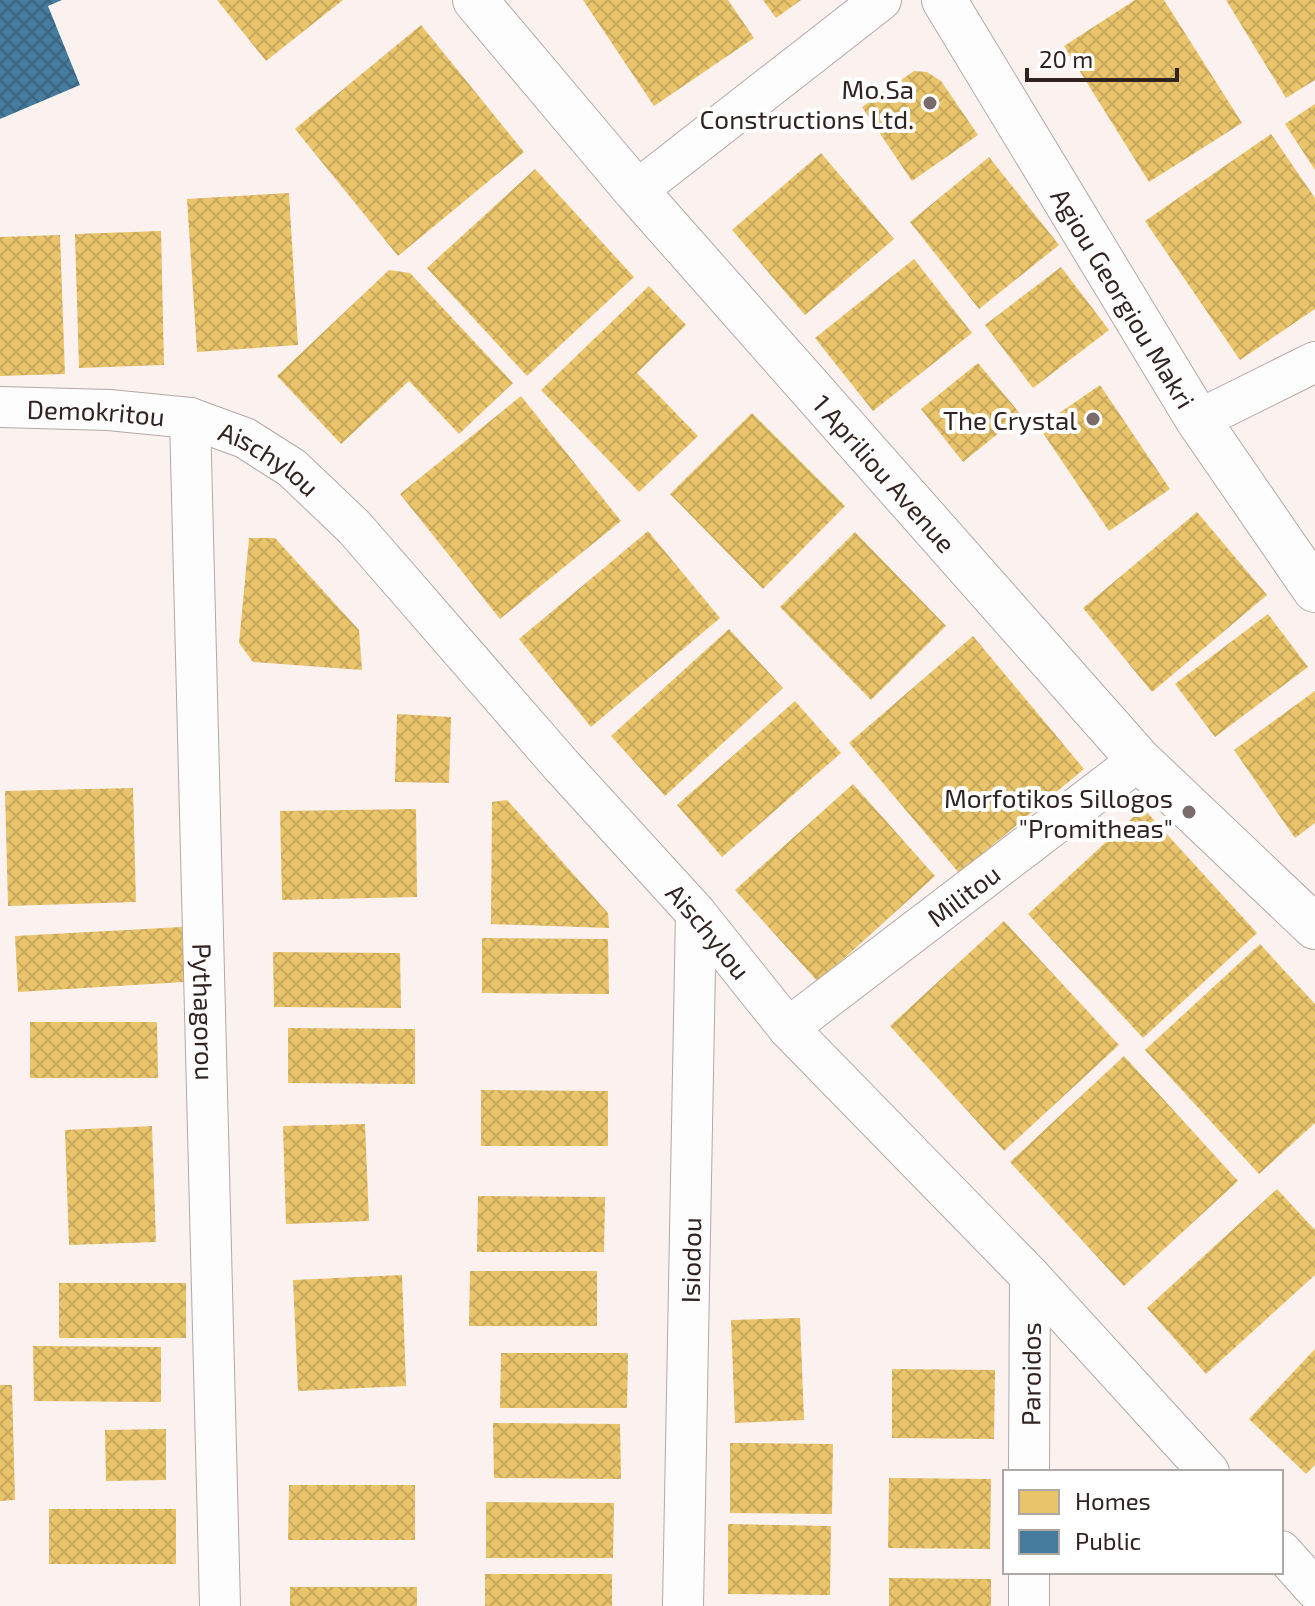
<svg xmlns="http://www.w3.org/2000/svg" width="1315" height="1606" font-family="'Exo 2',sans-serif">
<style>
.homes{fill:url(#homes-cross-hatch)}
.public{fill:url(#public-cross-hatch)}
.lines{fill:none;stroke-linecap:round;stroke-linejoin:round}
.street-casing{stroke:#b3a8a6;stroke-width:42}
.secondary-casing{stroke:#b3a8a6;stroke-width:46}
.street{stroke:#fefdfd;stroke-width:40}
.secondary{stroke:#fefdfd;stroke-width:44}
.poi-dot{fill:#786b69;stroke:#fff;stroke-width:3}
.labels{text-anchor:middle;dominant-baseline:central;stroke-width:8;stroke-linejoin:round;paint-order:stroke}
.poi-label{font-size:26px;fill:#312320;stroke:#fff;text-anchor:end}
.street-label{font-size:26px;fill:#312320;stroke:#fff}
</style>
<defs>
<pattern id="homes-cross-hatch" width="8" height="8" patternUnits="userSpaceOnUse" patternTransform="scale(2)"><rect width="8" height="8" fill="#e9c46a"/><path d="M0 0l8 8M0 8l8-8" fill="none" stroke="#c8a85c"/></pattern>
<pattern id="public-cross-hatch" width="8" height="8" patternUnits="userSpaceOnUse" patternTransform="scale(2)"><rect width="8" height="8" fill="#457b9d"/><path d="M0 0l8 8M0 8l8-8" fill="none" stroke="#3a6480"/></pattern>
</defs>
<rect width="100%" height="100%" fill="#fbf2f0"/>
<!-- homes -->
<path class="homes" d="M217 0H343L266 61Z
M583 0H728L754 38 654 106Z
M763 0H801L776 18Z
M1135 0H1164L1242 123 1149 182 1064 46Z
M1226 0H1315V80L1286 98Z
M421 25 524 152 398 256 295 129Z
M914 71 927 72 941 81 978 135 912 181 862 107Z
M1315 104V170L1285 124Z
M1271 134 1315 198V309L1240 360 1145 221Z
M821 153 894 239 805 315 732 230Z
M989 157 1059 245 979 309 910 222Z
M535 169 634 277 527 376 427 268Z
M289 193 298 345 197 352 187 199Z
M161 231 164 365 79 368 75 234Z
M60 235 65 374 0 376V237Z
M914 259 972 333 873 411 815 338Z
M1061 267 1109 330 1033 388 985 325Z
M389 270 410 273 513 383 459 434 409 381 341 444 277 376Z
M649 286 686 325 637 373 698 436 639 492 541 390Z
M978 363 1021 415 963 462 921 409Z
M1100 385 1170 489 1109 531 1039 427Z
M521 396 621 521 500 619 400 494Z
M752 413 845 506 763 589 670 494Z
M1197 512 1267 595 1152 692 1083 608Z
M648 531 720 618 591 727 519 639Z
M855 532 946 626 871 700 780 607Z
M249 538H275L359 630 362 670 253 662 239 643Z
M1268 614 1308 667 1215 737 1175 684Z
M729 629 783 688 665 796 611 736Z
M973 636 1084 769 959 873 849 743Z
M1315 691V823L1295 838 1234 750Z
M795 701 841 753 722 857 677 805Z
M397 714 451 717 449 783 395 782Z
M853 784 935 876 818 982 735 890Z
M133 788 136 902 8 906 5 791Z
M507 800 608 913 609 928 491 924 492 802Z
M1143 808 1257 933 1143 1038 1028 914Z
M416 809 417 897 282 900 280 811Z
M1004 921 1119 1045 1004 1151 890 1026Z
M182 927 184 982 18 992 15 936Z
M482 938 608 939 609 994 482 993Z
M1260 944 1315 1004V1123L1259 1174 1145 1050Z
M273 952 400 953 401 1008 274 1007Z
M30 1022H157L158 1078H30Z
M288 1028 415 1029V1084L288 1083Z
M1124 1056 1238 1181 1124 1286 1010 1162Z
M481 1090 608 1091V1146H481Z
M365 1124 369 1221 286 1224 283 1126Z
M152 1126 156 1242 69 1245 65 1130Z
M1277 1189 1315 1230V1275L1206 1374 1147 1308Z
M478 1196 605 1197 604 1252H477Z
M470 1271H597V1326H469Z
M402 1275 406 1386 298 1391 293 1280Z
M59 1283H186V1338H59Z
M800 1318 804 1420 735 1423 731 1320Z
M33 1346 161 1347V1402L34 1401Z
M1315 1349V1465L1306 1474 1249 1419Z
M501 1353H628L627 1408H500Z
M892 1369 995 1370 994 1439 892 1438Z
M0 1385H12L15 1500 0 1501Z
M493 1423 620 1424 621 1479 494 1478Z
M166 1429V1480L106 1481 105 1430Z
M730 1443 833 1444 832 1514 730 1513Z
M889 1478 991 1479 990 1549 888 1548Z
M289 1485H415V1540H288Z
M486 1502 614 1503 613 1558H486Z
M49 1509H176V1564H49Z
M728 1524 831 1526 830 1595 728 1594Z
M485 1574H612V1606H485Z
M889 1578 991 1579V1606H889Z
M290 1587H417V1606H290Z"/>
<!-- public -->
<path class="public" d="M0 0H62L48 6 80 85 0 119Z"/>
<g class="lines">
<!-- street casing -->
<g class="street-casing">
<g id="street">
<path d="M636 191 881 0"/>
<path id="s1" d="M0 407 109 410 190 418 245 438 292 468 354 527 561 765 696 913 788 1028 1030 1276 1209 1472"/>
<path id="s2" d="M190 418 220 1606"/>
<path d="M1198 420 1315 362"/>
<path id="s3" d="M788 1028 1139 760"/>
<path id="s4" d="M1029 1472 1030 1276"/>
<path d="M1281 1551 1315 1589"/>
<path id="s5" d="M683 1606 696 913"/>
<path d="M1029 1606V1572"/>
</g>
</g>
<!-- secondary casing -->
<g class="secondary-casing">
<g id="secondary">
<path id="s6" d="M475 0 636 191 1139 760 1315 927"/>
<path id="s7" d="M944 0 1198 420 1315 590"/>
</g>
</g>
<!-- street -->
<use href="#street" class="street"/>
<!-- secondary -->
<use href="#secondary" class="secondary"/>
</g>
<!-- markers -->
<g class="poi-dot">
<circle cx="930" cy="103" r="8"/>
<circle cx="1093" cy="419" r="8"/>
<circle cx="1189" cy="812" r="8"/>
</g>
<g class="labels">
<!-- poi labels -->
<g class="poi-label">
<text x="914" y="88">Mo.Sa<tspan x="914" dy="30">Constructions Ltd.</tspan></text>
<text x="1077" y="419">The Crystal</text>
<text x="1173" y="797">Morfotikos Sillogos<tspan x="1173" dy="30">"Promitheas"</tspan></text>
</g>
<!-- street labels -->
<g class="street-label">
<text stroke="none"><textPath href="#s7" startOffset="348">Agiou Georgiou Makri</textPath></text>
<text stroke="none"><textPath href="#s1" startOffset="96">Demokritou</textPath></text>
<text stroke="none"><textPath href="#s1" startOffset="280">Aischylou</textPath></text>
<text stroke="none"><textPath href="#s6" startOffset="626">1 Apriliou Avenue</textPath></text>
<text stroke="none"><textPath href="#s3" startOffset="220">Militou</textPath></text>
<text stroke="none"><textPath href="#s1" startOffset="928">Aischylou</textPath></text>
<text stroke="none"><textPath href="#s2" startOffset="594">Pythagorou</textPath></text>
<text stroke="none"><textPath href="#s5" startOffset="346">Isiodou</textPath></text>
<text stroke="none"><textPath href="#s4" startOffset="98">Paroidos</textPath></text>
</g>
</g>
<!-- legend -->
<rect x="1003" y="1470" width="280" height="104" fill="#ffffff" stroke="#ada7a6" stroke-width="2"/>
<rect x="1019" y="1490" width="40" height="24" fill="#e9c46a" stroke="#ada7a6" stroke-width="2"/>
<text x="1075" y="1510" font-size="24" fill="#312320">Homes</text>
<rect x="1019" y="1530" width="40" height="24" fill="#457b9d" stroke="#ada7a6" stroke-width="2"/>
<text x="1075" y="1550" font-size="24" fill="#312320">Public</text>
<!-- scale -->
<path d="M1027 68v12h150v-12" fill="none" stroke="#312320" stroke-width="4"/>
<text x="1039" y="68" font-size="24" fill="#312320" stroke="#ffffff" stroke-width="6" paint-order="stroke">20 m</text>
</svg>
